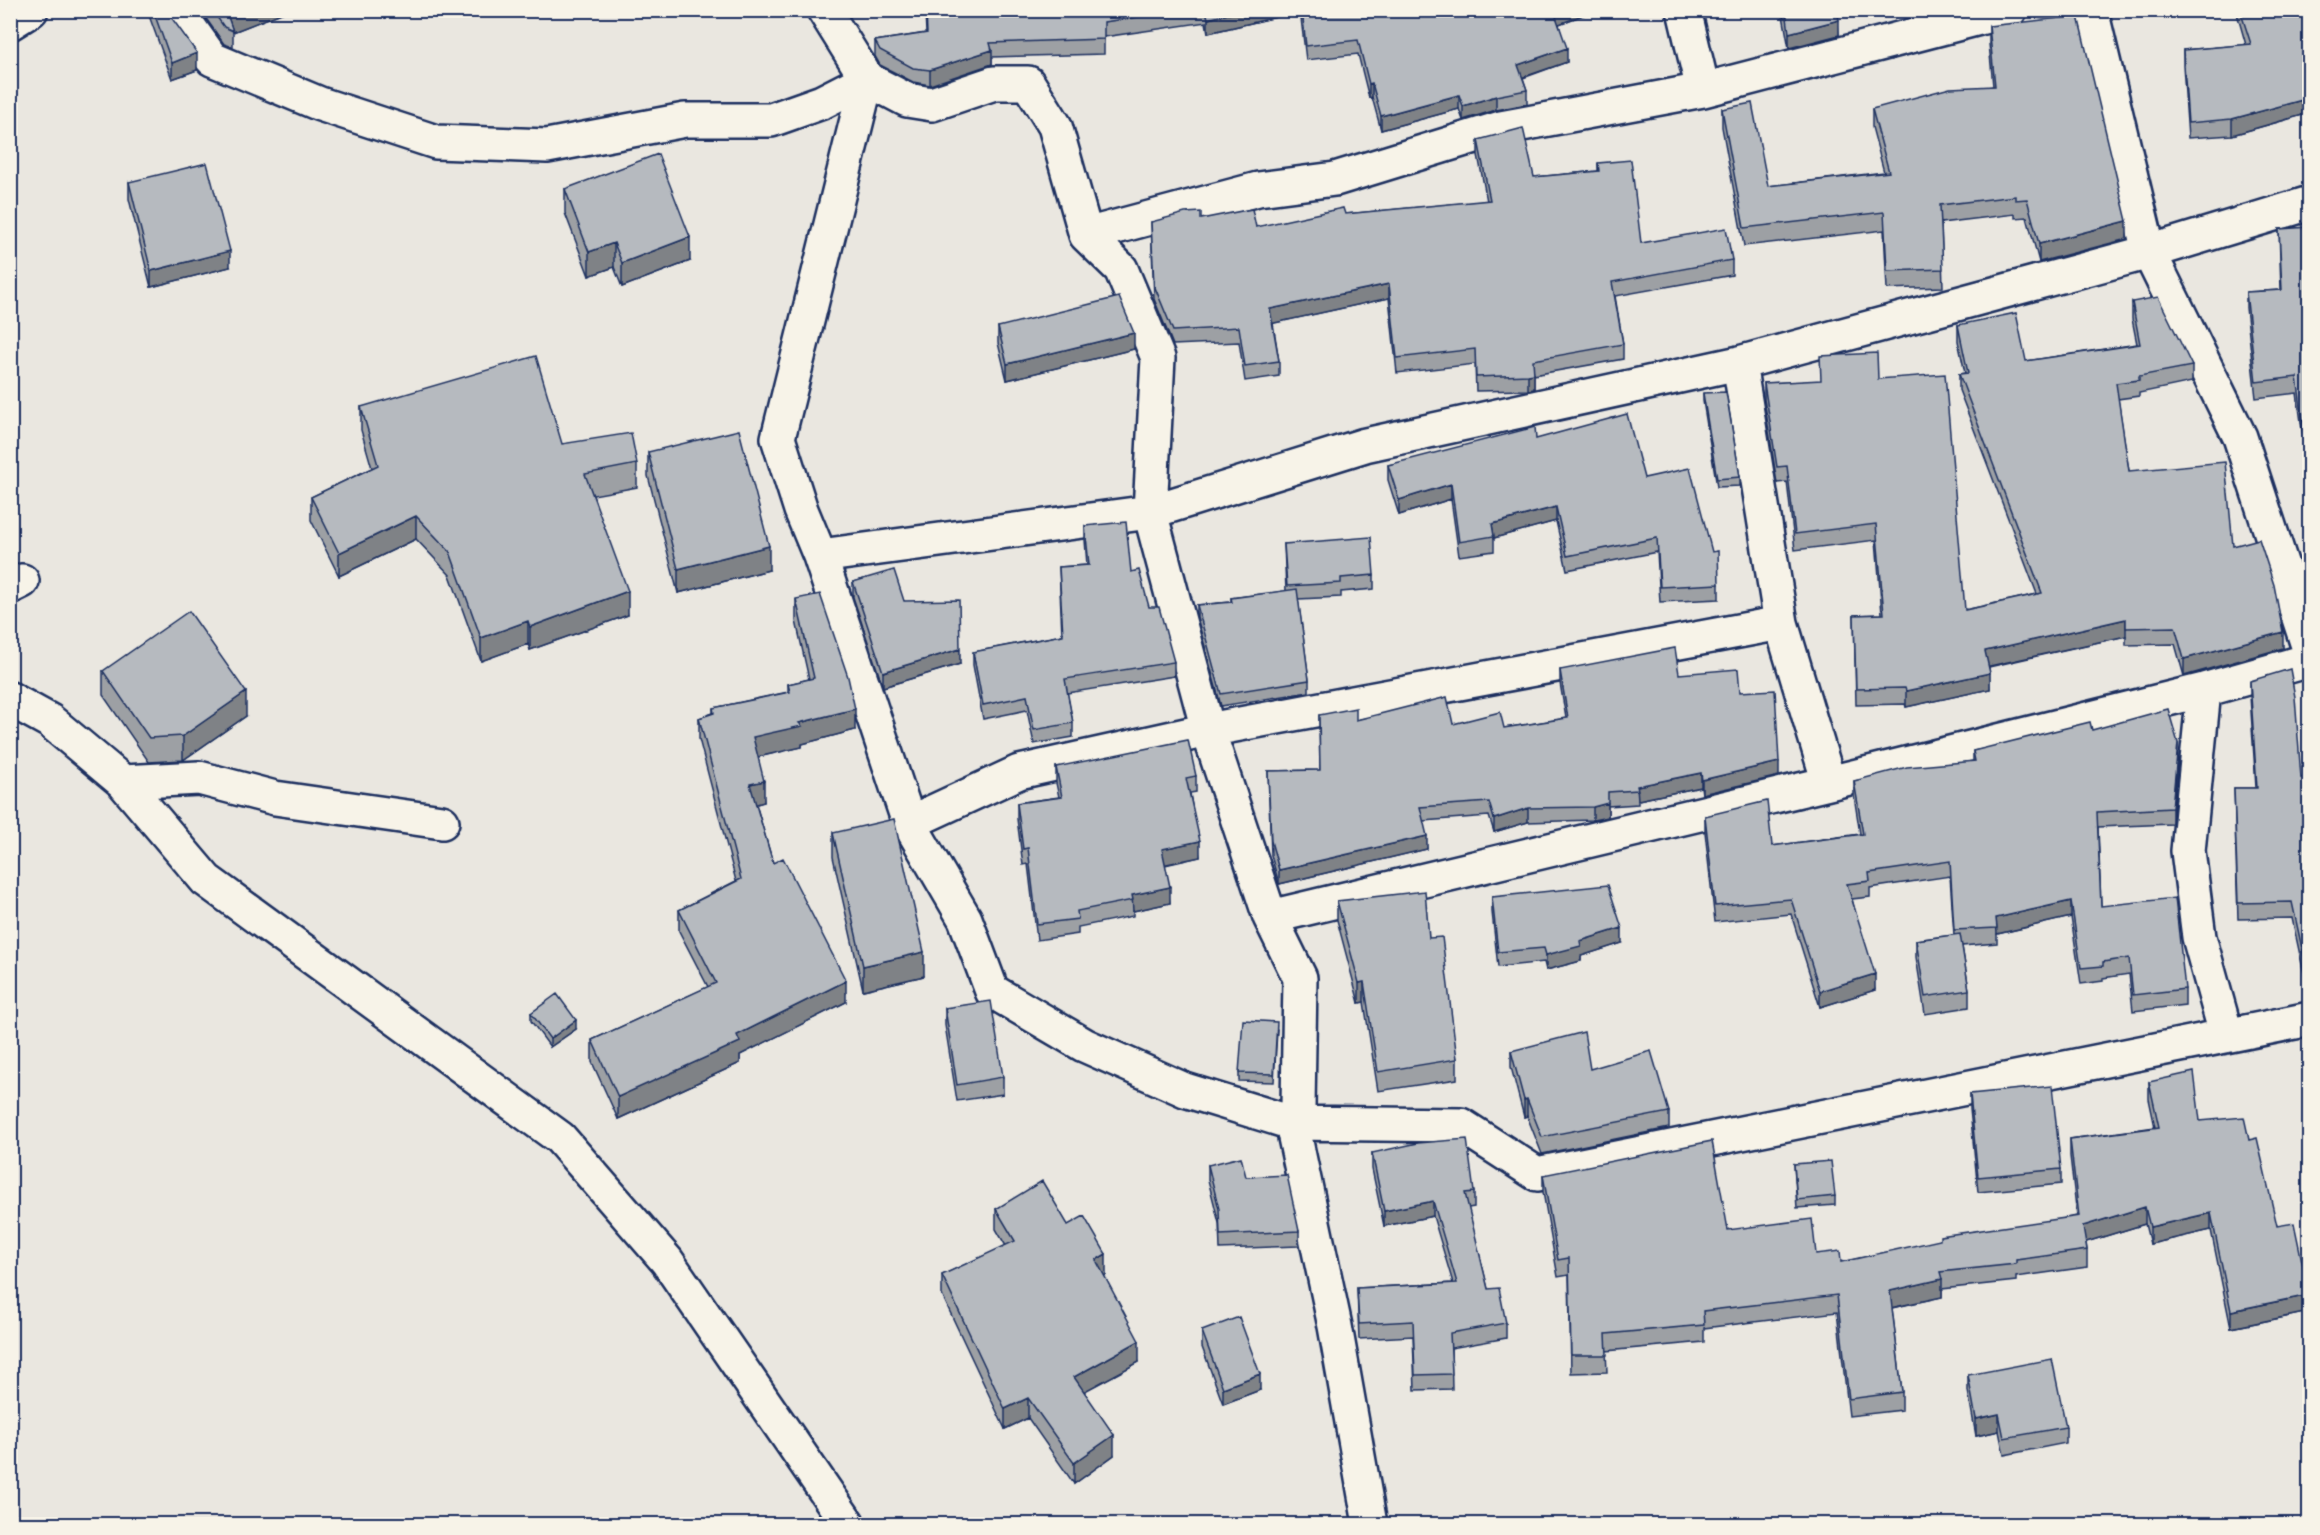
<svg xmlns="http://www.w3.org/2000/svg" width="2320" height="1535" font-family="Kalam,sans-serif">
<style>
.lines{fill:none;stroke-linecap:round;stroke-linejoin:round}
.minor-casing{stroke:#1b2f5e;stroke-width:38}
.minor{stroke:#f7f3e8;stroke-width:33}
.wall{fill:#9da0a4;stroke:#1b2f5e;stroke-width:1.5}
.shaded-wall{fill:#7f8286;stroke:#1b2f5e;stroke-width:1.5}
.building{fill:#b6babf;stroke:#1b2f5e;stroke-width:1.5}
</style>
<rect width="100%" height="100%" fill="#eae7e0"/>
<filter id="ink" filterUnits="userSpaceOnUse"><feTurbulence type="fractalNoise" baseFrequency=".0167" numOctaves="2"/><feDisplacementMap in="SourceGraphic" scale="12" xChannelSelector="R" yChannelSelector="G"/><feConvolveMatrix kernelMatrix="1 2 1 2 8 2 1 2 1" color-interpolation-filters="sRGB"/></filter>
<g filter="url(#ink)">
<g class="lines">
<!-- minor casing -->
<g class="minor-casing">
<path id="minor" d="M177 10 212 59 320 104 436 142 547 146 685 120H771L822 102 867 79
M824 10 867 79 907 100 932 104 994 83H1028L1055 126 1086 235 1121 269 1158 358 1150 512 1208 730 1270 917 1300 978 1298 1108 1292 1123 1335 1326 1370 1524
M2091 10 2149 252 2240 437 2310 652
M10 23 31 10
M1703 90 2010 10
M2310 203 2149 252 1739 363 1365 445 1150 512 820 556 909 823 965 919 992 991 1084 1045 1185 1090 1292 1123 1461 1125 1537 1174 2310 1019
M1086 235 1258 189 1335 179 1501 128 1703 90 1684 10
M1739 363 1781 623 1829 783
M820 556 801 510 778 438 867 79
M10 587 22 581
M2204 690 2188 851 2199 937 2226 1034
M10 699 50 721 123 782 206 880 560 1138 667 1261 848 1524
M123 782 199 778 275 798 442 822
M909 823 1019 772 1208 730 1781 623
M1270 917 1829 783 2204 690 2310 660"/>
</g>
<!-- minor -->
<use href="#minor" class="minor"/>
</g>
<!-- wall -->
<path class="wall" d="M147 10H166L197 70 172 79Z
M200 10H289L233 32V47L224 44Z
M1298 10V12L1208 33 1206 22 1104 37V54L992 57V64L930 85 913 82 880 65 875 56V41L926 33 925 11Z
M1300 10H1596L1559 24 1567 62 1523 78 1527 90V104L1496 110 1463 120 1459 109 1381 130 1372 97 1369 98 1358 54 1306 60Z
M1782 10H1837L1839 35 1789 48Z
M2236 10H2310V137L2306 114 2232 135 2188 138 2183 65V50L2246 45Z
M1989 26 2127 239 2039 262 2027 217 2015 218V214L1941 223 1943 287 1887 289 1884 230 1744 246 1722 127V109L1768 186 1884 172 1872 127V109L1993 86 1989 44Z
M1478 140 1534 177 1598 171V163L1641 243 1732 260V275L1615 296 1623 344V359L1534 375V389L1528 390 1476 391 1475 364 1397 373 1389 298 1273 323 1279 361V376L1245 381 1239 342 1173 345 1154 299 1151 222 1201 219 1256 227 1345 214 1487 201 1478 155Z
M129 182 230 267 151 287 129 199Z
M565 189 690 261 622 287 614 267 589 276 565 213Z
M2310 227V450L2305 451 2297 393 2256 398 2246 308V292L2281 290 2279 229Z
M2132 302 2192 366V382L2139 393V396L2118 399 2129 471 2233 546 2283 648 2184 676 2175 644 2126 645V636L1989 667 1990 689 1906 707 1905 704 1856 705 1854 615 1882 614 1876 540 1795 550 1787 482 1777 483 1764 399V383L1878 379 1965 610 2037 594 1959 390V374L1965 373 1958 341V325L2026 361 2137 344 2132 319Z
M998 327 1134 349 1007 380 998 343Z
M1703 393 1740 477V486L1717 487 1703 401Z
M361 407 562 444 637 464V487L593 495 628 615 530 650 528 644 481 661 450 575 416 539 339 576 311 520V497L372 468 361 430Z
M1536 439 1644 478 1719 584V599L1660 602 1657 552 1567 570 1556 521 1494 538V551L1459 556 1451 499 1399 515 1388 480V465Z
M648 452 769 570 678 593 648 476Z
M1085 526 1131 572 1149 607 1174 662V676L1067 693 1073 723V737L1034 744 1027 710 983 719 973 665V652L1062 635 1059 567 1087 565 1085 540Z
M1284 544 1374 575V589L1341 592V597L1298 599 1309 680V692L1221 706 1197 617V605L1231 602V598L1286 591Z
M853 582 904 601 960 664 883 687 853 597Z
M796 599 855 730 802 744V747L758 757 764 802 756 804 773 863 846 1002 740 1055V1063L618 1119 592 1062V1040L708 987 679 931V910L736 881 699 739V718L713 713V708L788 692V684L809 679 796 621Z
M1560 670 1679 674 1740 692 1779 776 1702 794 1701 787 1638 800V804L1608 806V817L1593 820 1528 822 1494 832 1489 816 1423 821 1427 849 1279 884 1271 855 1268 771 1320 770 1319 715 1356 720 1453 724 1504 728 1566 718 1560 683Z
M103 671 246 716 183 760 149 762 103 695Z
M2250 681 2301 778 2310 776 2306 983 2292 918 2238 919 2234 788H2256L2250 696Z
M2092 730 2178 759 2172 824 2098 827 2101 906 2185 989V1005L2133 1011 2129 974 2103 978V981L2081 984 2071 917 1997 934V943L1962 946 1969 990V1007L1925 1014 1916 957V940L1954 935 1950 876 1870 888V897L1852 899 1875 990 1820 1007 1791 914 1715 922 1705 832V816L1772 846 1860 834 1854 796V781L1973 761V751Z
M1056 767 1196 776V792L1190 793 1200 857 1165 865 1170 903 1133 911V916L1078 927V934L1037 940 1028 864 1023 865 1017 819V803L1059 797 1056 783Z
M833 833 924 976 863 990 833 857Z
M1492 897 1622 943 1581 956V961L1546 970 1544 962 1498 967 1492 912Z
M1337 901 1429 938 1457 1059V1079L1378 1091 1364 1002 1359 1003 1337 920Z
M945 1008 1003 1077V1094L957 1101 945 1025Z
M531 1013 576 1029 550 1047 531 1021Z
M1277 1030 1274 1082 1239 1081V1073Z
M1511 1051 1590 1069 1669 1112V1128L1542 1154 1527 1116 1524 1117 1511 1067Z
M2149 1082 2200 1121 2249 1140 2277 1226 2309 1312 2231 1328 2211 1230 2150 1244 2145 1224 2086 1242 2087 1250V1267L2016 1277V1281L1942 1289V1297L1892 1308 1902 1392V1410L1849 1416 1837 1312 1704 1328V1342L1606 1351 1607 1372 1571 1373 1569 1275 1558 1277 1543 1192V1175L1728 1230 1841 1262 2077 1216 2070 1156V1139L2155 1127 2149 1099Z
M1970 1094 2061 1169V1184L1978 1192 1970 1109Z
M1372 1153 1474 1192V1207L1468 1208 1488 1289 1506 1323V1338L1451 1348 1452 1389 1415 1390 1413 1336 1359 1339 1357 1288 1453 1283 1433 1216 1384 1226 1372 1169Z
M1794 1164 1835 1196V1205L1797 1208Z
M1208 1165 1299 1231V1246L1220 1249 1219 1223 1208 1180Z
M996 1209 1068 1225 1106 1275 1104 1276 1139 1362 1084 1391 1114 1455 1074 1484 1028 1418 1005 1429 942 1295V1275L1006 1246 996 1229Z
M1202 1331 1260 1390 1223 1404 1202 1347Z
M1968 1375 2066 1427V1443L2004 1455 1999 1431 1976 1436 1968 1391Z"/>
<!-- shaded-wall -->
<path class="shaded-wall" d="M245 10H289L233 32 228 17Z
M1244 10H1298V12L1208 33V19Z
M1557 10H1596L1554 26V11Z
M1839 20V35L1789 48V33Z
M1567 48V62L1518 79V65Z
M992 50V64L930 85V70Z
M197 53V70L172 79V63Z
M1372 83V97L1369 98V84Z
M1459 95V109L1381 130V116Z
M1496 96V110L1463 120V106Z
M2306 99V114L2232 135V119Z
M2127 221V239L2039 262V244Z
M690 237V261L622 287V263Z
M614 243V267L589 276V252Z
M230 251V267L151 287V271Z
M1389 284V298L1270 324V309Z
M1134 333V349L1007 380V364Z
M1534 374V389L1528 390V375Z
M1451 484V499L1399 515V500Z
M1556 507V521L1494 538 1492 524Z
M416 516V539L339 576V553Z
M769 546V570L678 593V569Z
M628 591V615L530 650V627Z
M2126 619V636L1985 667V651Z
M528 621V644L481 661V638Z
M2283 632V648L2184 676V659Z
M960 649V664L883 687V672Z
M1990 673V689L1906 707V691Z
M246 692V716L183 760V736Z
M855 709V730L802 744V747L753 758V737L799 723Z
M2178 743V759L2172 824V808Z
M1779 762V776L1702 794V780Z
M1701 773V787L1638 800 1637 786Z
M764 781V802L750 806V784Z
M1608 803V817L1593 820V807Z
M1528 808V822L1494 832V819Z
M1427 836V849L1279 884V870Z
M1200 841V857L1162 865V849Z
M1170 887V903L1133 911 1132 895Z
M2071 901V917L1997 934 1996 918Z
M1622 928V943L1581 956V961L1546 970V955L1580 941Z
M924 952V976L863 990V966Z
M2310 966V982L2306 983V967Z
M1875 974V990L1820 1007V991Z
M846 981V1002L740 1055V1063L618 1119V1097L737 1035Z
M1364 982V1002L1359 1003V983Z
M576 1020V1029L550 1047V1039Z
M1527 1099V1116L1524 1117V1100Z
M1433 1201V1216L1384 1226V1211Z
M2145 1207V1224L2083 1243V1226Z
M2211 1213V1230L2150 1244V1227Z
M1106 1254V1275L1096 1281V1260Z
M1942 1279V1297L1890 1308V1291Z
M2309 1295V1312L2231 1328V1311Z
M1139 1341V1362L1074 1397V1377Z
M1260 1374V1390L1223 1404V1388Z
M1028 1398V1418L1005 1429V1409Z
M1999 1414V1431L1976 1436V1419Z
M1114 1435V1455L1074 1484V1463Z"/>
<!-- building -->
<path class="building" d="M153 10H166L197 53 172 63Z
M212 10H245L228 17 233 31 224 27Z
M926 10H1188L1104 22V39L990 43 992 50 930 70 913 68 880 50 875 41 927 33Z
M1206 10H1244L1208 19Z
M1302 10H1557L1554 11 1567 48 1518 65 1527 90 1496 96 1463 106 1459 95 1381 116 1372 83 1369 84 1358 40 1306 46Z
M1786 10H1837L1839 20 1789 33Z
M2240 10H2310V122L2306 99 2232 119 2188 123 2183 50 2251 44Z
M2078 16 2127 221 2039 244 2027 199 2015 200V196L1940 205 1943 269 1887 271 1884 212 1744 228 1722 109 1752 103 1768 186 1889 172 1872 109 1950 88 1995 86 1989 26Z
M1523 128 1534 177 1599 171 1598 163 1631 160 1641 243 1726 228 1732 260 1612 282 1623 344 1533 360 1534 374 1528 375 1476 377 1475 349 1397 358 1389 284 1270 309 1279 361 1245 366 1239 327 1173 331 1154 285 1151 222 1185 213 1201 212V219L1252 209 1256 227 1343 208 1345 214 1490 200 1478 140Z
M658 154 690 237 622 263 614 243 589 252 565 189Z
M207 163 230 251 151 271 129 182Z
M2310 227V435L2305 436 2297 377 2256 382 2246 292 2282 290 2279 229Z
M1119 297 1134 333 1007 364 998 327Z
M2158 297 2192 366 2139 376V380L2116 383 2129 471 2225 462 2233 546 2259 539 2274 585 2283 632 2184 659 2175 627 2126 628V619L1985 651 1990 673 1906 691 1905 688 1856 689 1854 615 1884 614 1876 524 1795 534 1787 466 1777 467 1764 383 1821 380 1820 356 1877 353 1878 379 1945 374 1965 610 2042 593 1959 374 1968 373 1958 325 2016 313 2026 361 2140 344 2132 302Z
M536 356 562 444 631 433 637 464 585 474 628 591 530 627 528 621 481 638 450 552 416 516 339 553 311 497 378 465 361 407Z
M1726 392 1740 477 1717 479 1703 393Z
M1627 414 1644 478 1690 468 1712 552 1718 551 1719 584 1660 587 1657 538 1567 556 1556 507 1492 524 1494 536 1459 542 1451 484 1399 500 1388 465 1535 427 1536 439Z
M739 430 769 546 678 569 648 452Z
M1126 522 1131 572 1139 570 1149 607H1159L1174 662 1065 679 1073 723 1034 730 1027 696 983 705 973 652 1063 635 1059 567 1089 565 1085 526Z
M1371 537 1374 575 1341 578V583L1287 586 1284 544Z
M894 570 904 601 959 600 960 649 883 672 853 582Z
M1297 589 1309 680 1221 694 1197 605 1232 602 1231 598Z
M820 594 848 677 855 709 799 723 802 726 753 737 764 781 750 784 773 863 783 858 846 981 737 1035 740 1042 618 1097 592 1040 716 983 679 910 741 879 699 718 714 713 713 708 790 692 788 684 814 678 796 599Z
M189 611 246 692 183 736 149 738 103 671Z
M1675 648 1679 674 1738 669 1740 692 1775 690 1779 762 1702 780 1701 773 1637 786 1638 790 1608 792V803L1593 807 1528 808 1494 819 1489 802 1420 807 1427 836 1279 870 1271 841 1268 771 1320 770 1319 715 1356 708V720L1447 697 1453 724 1500 712 1504 728 1568 718 1560 670Z
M2290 669 2295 697 2301 778 2310 776V966L2306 967 2292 902 2238 903 2234 788H2257L2250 681Z
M2168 709 2178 743 2172 808 2097 812 2101 906 2175 898 2185 989 2133 995 2129 958 2103 962V966L2081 968 2071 901 1996 918 1997 928 1954 930 1950 861 1869 873 1870 881 1847 884 1875 974 1820 991 1791 899 1715 906 1705 816 1767 801 1772 846 1863 834 1854 781 1907 767 1975 761 1973 751 2090 722 2092 730Z
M1188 740 1196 776 1186 778 1200 841 1162 849 1170 887 1132 895 1133 900 1077 911 1078 919 1037 924 1028 848 1023 849 1017 803 1062 797 1056 767Z
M894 819 924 952 863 966 833 833Z
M1608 885 1622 928 1580 941 1581 946 1546 955 1544 948 1498 952 1492 897Z
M1425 891 1429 938 1442 937 1457 1059 1378 1072 1364 982 1359 983 1337 901Z
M1960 934 1969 990 1925 997 1916 940Z
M557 994 576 1020 550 1039 531 1013Z
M991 1001 1003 1077 957 1085 945 1008Z
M1243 1020 1277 1022 1274 1074 1239 1073Z
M1584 1032 1590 1069 1651 1051 1669 1112 1542 1137 1527 1099 1524 1100 1511 1051Z
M2194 1072 2200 1121 2244 1117 2249 1140 2257 1138 2277 1226 2294 1223 2309 1295 2231 1311 2211 1213 2150 1227 2145 1207 2083 1226 2087 1250 2016 1260V1264L1940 1272 1942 1279 1890 1291 1902 1392 1849 1399 1837 1295 1703 1311 1704 1325 1606 1334 1607 1355H1571L1569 1258 1558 1260 1543 1175 1712 1141 1728 1230 1812 1219 1816 1254 1840 1251 1841 1262 1940 1240V1236L2079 1216 2070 1139 2159 1127 2149 1082Z
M2052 1086 2061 1169 1978 1177 1970 1094Z
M1467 1139 1474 1192 1465 1193 1488 1289 1499 1288 1506 1323 1450 1333 1452 1374 1415 1375 1413 1321 1359 1324 1357 1288 1457 1283 1433 1201 1384 1211 1372 1153 1418 1143Z
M1241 1157 1246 1177 1287 1175 1299 1231 1220 1235 1219 1209 1208 1165Z
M1831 1161 1835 1196 1797 1200 1794 1164Z
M1042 1181 1068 1225 1084 1216 1106 1254 1096 1260 1139 1341 1074 1377 1114 1435 1074 1463 1028 1398 1005 1409 942 1275 1015 1241 996 1209Z
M1239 1317 1260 1374 1223 1388 1202 1331Z
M2052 1359 2066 1427 2004 1438 1999 1414 1976 1419 1968 1375Z"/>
</g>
<!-- margin -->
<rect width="2320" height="1535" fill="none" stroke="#f7f3e8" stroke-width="36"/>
<rect x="18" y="18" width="2284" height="1499" fill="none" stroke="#1b2f5e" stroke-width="2" filter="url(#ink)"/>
</svg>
